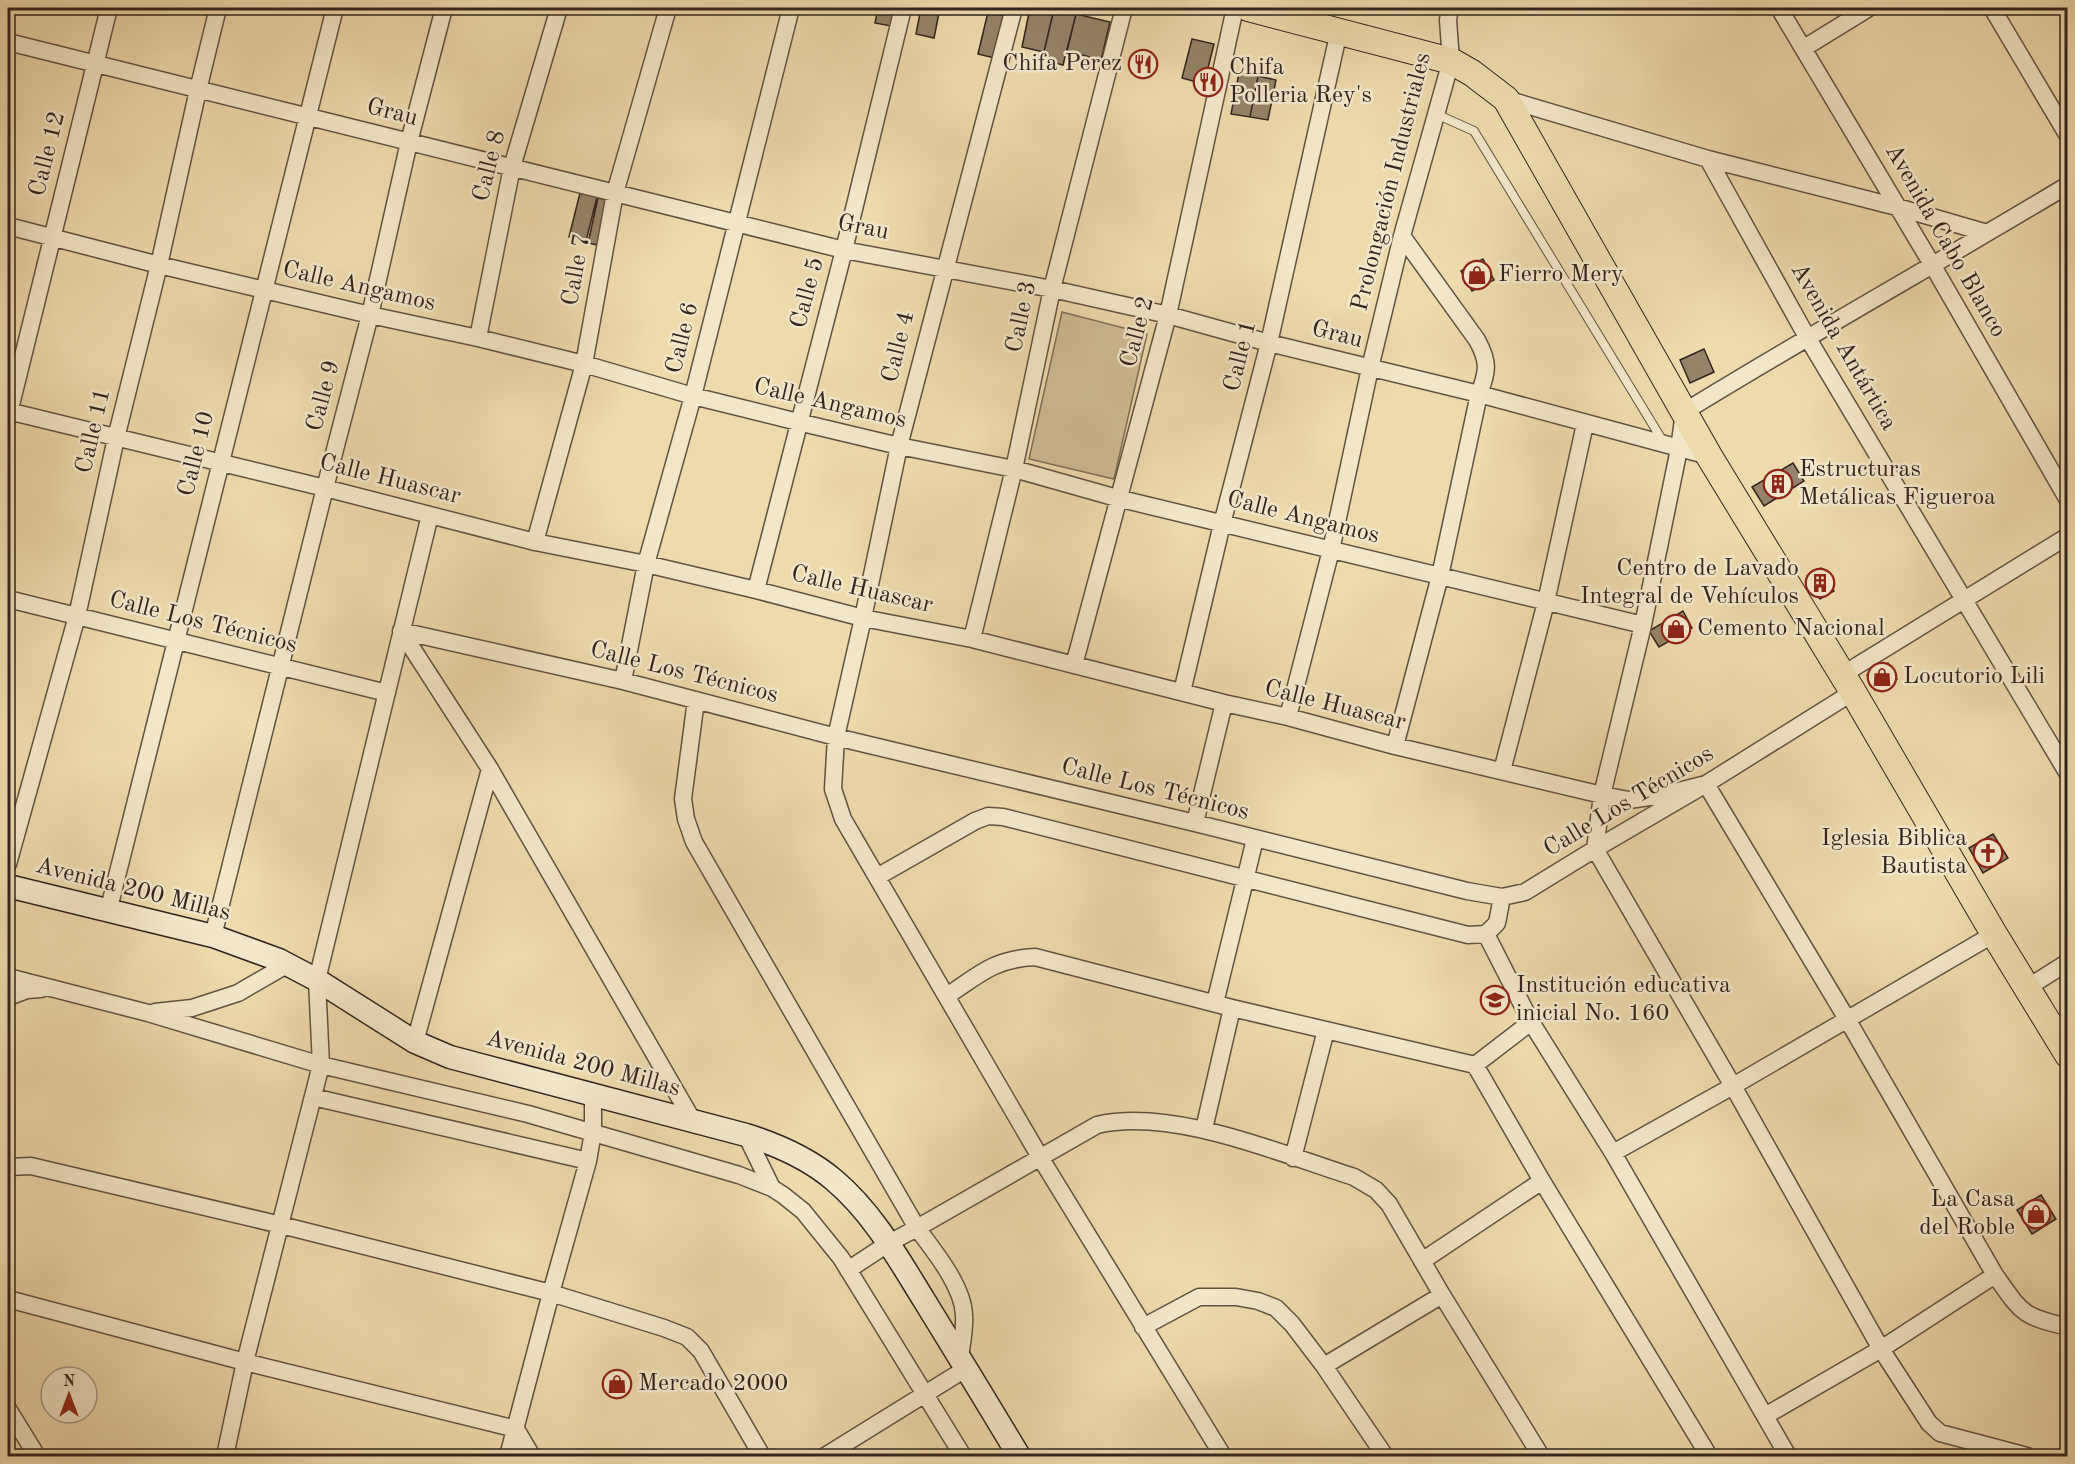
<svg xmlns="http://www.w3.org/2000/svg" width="2075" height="1464" font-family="'Old Standard TT',serif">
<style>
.green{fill:#cdbb95;stroke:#80705a;stroke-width:1.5}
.building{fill:#948369;stroke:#33241f;stroke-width:1.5}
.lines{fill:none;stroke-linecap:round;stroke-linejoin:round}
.lane-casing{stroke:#625242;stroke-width:10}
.street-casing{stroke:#625242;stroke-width:19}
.secondary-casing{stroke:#33241f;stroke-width:25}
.primary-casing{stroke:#33241f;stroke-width:28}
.lane{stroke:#f3e7ca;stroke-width:8}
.street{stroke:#f3e7ca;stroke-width:16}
.secondary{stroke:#f3e7ca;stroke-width:22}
.primary{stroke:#eddaad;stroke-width:26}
.labels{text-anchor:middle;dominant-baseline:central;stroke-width:5;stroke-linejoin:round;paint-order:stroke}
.poi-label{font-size:24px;fill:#33241f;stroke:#f3e7ca;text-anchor:start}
.street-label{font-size:24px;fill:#33241f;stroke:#f3e7ca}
</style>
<rect width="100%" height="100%" fill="#eddaad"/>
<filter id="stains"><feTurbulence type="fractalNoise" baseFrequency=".00333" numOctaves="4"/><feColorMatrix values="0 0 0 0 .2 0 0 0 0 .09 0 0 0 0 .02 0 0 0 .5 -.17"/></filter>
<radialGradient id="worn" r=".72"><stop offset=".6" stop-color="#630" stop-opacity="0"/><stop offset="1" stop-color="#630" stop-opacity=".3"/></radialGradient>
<!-- green -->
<path class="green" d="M1062 312 1147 334 1114 479 1029 459Z"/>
<!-- building -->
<path class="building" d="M878 8H900L896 27 875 23Z
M921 8H940L934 38 916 34Z
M1030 8 1054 9 1044 52 1022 47Z
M1054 9 1076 14 1063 65 1042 60Z
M988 12 1009 17 999 59 978 54Z
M1076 14 1110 22 1101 60 1067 51Z
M1192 39 1214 44 1204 84 1182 78Z
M1239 73 1258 76 1250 117 1231 114Z
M1258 76 1276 80 1268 120 1250 117Z
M580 193 597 197 586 241 569 237Z
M598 198 613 201 602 246 588 243Z
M1483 259 1494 280 1472 291 1461 271Z
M1704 349 1714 372 1690 383 1680 360Z
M1793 463 1804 481 1764 506 1752 487Z
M1821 568 1834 591 1820 599 1807 576Z
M1683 611 1692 628 1659 647 1649 631Z
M1888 663 1897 679 1875 690 1867 675Z
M1993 834 2008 858 1983 873 1969 848Z
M2041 1195 2056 1219 2032 1234 2017 1210Z"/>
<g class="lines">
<!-- lane casing -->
<g class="lane-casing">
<path id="lane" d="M1436 114 1474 131 1664 443"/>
</g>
<!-- street casing -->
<g class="street-casing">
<path id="street" d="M1014 8 899 446 863 618 836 737 833 789 843 819 1040 1157 1223 1456
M1779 8 1933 266 2068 500
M1992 8 2068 136
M8 42 844 250 1052 289 1168 315 1269 343 1479 394 1709 456
M1804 48 1869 8
M1506 99 1708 159 1897 207 1987 233
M1708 159 1807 337 2068 774
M8 226 159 265 370 315 478 338 584 364 693 396 798 422 899 446 1014 469 1117 498 1643 625
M478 338 512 167 559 8
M8 411 325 488 535 542 646 564 756 590 863 618 972 639 1224 703 1288 717 1395 746 1602 795 1629 800 1663 795 1706 784 1847 1019 1995 1275C2022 1313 2021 1316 2068 1327
M8 417 109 8
M535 542 584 364 615 193 668 8
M756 590 844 250 903 8
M8 599 387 693
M401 631 623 681 836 737 1195 823 1467 891 1502 897 1525 892 1595 849 1706 784 1853 692
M401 631 490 769 693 1121
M972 639 1014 469 1052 289 1124 8
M1074 665 1168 315 1235 8
M1842 675 2068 536
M623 681 646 564 693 396 791 8
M1182 692 1222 524 1269 343 1339 31
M696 700 683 799 686 819 694 842 917 1228C934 1251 963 1286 964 1315 965 1329 962 1343 960 1357
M1288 717 1331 550 1370 368 1402 236 1451 61 1448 20 1450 8
M1395 746 1440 576 1479 394C1488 371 1489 362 1477 340L1402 236
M1502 771 1546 602 1585 424
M1195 823 1224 703
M8 864 77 616 116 438 159 265 198 90 218 8
M877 877 975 821 988 816 1003 817 1468 935 1486 934 1531 1022 1613 1153 1788 1456
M108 912 335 8
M1486 934 1497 923 1502 897
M213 936 325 488 370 315 409 142 444 8
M8 977 148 1013 321 1065 528 1114 739 1175 772 1188 783 1195 803 1211 841 1258 963 1456
M2027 988 2068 962
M947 996C980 974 994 959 1035 957L1232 1008 1475 1065 1542 1181 1709 1456
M8 997 27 990 41 989
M1215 1003 1255 839
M155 1012 192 1008 238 993 288 964
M415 1042 490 769
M1475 1065 1531 1022
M313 1097 588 1161
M1204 1129 1232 1008
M746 1135 772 1188
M1613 1153 1733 1086 1994 934
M1293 1158 1326 1030
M8 1167 31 1166 281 1225 551 1293 664 1328 687 1337 701 1351 762 1456
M1422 1261 1542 1181
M848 1270 889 1243 917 1228 1097 1125C1172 1107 1281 1154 1354 1177L1376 1190 1389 1204 1442 1295 1541 1456
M8 1299 245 1362 516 1429 532 1456
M1143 1327 1199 1297H1236L1258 1301 1276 1308 1292 1324 1324 1366 1385 1456
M1324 1366 1442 1295
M8 1409 37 1456
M1765 1416 1881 1349 1995 1275
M225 1456 245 1362 321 1065 317 980 430 515
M508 1456 551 1293 588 1161 593 1132V1095
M825 1456 967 1368
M2027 1456 1940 1433 1929 1423 1881 1349 1733 1086 1595 849 1602 795 1643 625 1679 449 1684 412C1811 334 1940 262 2068 185"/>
</g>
<!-- secondary casing -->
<g class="secondary-casing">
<path id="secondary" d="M8 886 213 936 279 960 317 980 415 1042 450 1057 746 1135C778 1145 808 1158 834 1180 873 1213 898 1258 924 1300 956 1352 988 1404 1019 1456"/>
</g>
<!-- primary casing -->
<g class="primary-casing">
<path id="primary" d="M1248 8 1451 61 1472 73 1506 99 1709 456 1853 692 1994 934 2068 1055"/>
</g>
<!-- lane -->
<use href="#lane" class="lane"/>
<!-- street -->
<use href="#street" class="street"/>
<!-- secondary -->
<use href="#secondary" class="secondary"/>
<!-- primary -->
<use href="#primary" class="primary"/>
</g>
<!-- icons -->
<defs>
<g id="restaurant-ring" transform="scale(1.5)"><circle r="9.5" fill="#f3e7ca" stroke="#8f2418" stroke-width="1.5"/><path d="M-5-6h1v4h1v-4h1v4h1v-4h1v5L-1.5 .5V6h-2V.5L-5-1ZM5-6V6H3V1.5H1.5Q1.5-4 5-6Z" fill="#8f2418"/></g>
<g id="shop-ring" transform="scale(1.5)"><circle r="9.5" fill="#f3e7ca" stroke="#8f2418" stroke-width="1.5"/><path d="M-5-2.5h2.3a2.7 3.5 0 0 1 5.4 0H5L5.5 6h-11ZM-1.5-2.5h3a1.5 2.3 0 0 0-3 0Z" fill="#8f2418"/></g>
<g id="building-ring" transform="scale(1.5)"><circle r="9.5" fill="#f3e7ca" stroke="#8f2418" stroke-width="1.5"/><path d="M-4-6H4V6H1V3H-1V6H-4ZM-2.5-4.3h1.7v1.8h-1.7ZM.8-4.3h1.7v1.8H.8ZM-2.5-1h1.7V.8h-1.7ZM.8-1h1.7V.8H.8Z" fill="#8f2418"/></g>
<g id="church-ring" transform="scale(1.5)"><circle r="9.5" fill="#f3e7ca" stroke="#8f2418" stroke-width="1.5"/><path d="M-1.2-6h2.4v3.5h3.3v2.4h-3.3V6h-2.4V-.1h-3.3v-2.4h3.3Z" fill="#8f2418"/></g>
<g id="school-ring" transform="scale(1.5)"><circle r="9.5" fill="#f3e7ca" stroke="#8f2418" stroke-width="1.5"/><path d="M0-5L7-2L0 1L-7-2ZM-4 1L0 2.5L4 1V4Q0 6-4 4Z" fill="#8f2418"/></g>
</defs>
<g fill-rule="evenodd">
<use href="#restaurant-ring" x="1143" y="64"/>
<use href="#restaurant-ring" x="1208" y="82"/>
<use href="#shop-ring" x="1477" y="275"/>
<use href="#building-ring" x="1778" y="484"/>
<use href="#building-ring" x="1820" y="583"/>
<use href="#shop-ring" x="1676" y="629"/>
<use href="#shop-ring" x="1882" y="677"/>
<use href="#church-ring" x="1988" y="853"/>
<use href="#school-ring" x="1495" y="1000"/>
<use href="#shop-ring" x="2036" y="1214"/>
<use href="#shop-ring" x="617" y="1384"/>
</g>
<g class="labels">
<!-- poi labels -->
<g class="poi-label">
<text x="1122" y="64" text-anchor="end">Chifa Perez</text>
<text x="1229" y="68">Chifa<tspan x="1229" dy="28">Polleria Rey's</tspan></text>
<text x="1498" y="275">Fierro Mery</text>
<text x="1799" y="470">Estructuras<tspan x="1799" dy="28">Metálicas Figueroa</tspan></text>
<text x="1799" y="569" text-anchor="end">Centro de Lavado<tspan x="1799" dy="28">Integral de Vehículos</tspan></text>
<text x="1697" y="629">Cemento Nacional</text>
<text x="1903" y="677">Locutorio Lili</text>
<text x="1967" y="839" text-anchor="end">Iglesia Biblica<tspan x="1967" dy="28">Bautista</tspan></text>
<text x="1516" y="986">Institución educativa<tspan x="1516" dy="28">inicial No. 160</tspan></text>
<text x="2015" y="1200" text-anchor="end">La Casa<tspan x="2015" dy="28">del Roble</tspan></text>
<text x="638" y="1384">Mercado 2000</text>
</g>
<!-- street labels -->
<g class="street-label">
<text transform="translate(392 113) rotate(14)">Grau</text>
<text transform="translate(48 154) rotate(-76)">Calle 12</text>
<text transform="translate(490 166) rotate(-76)">Calle 8</text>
<text transform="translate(1392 182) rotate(-76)">Prolongación Industriales</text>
<text transform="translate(863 228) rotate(11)">Grau</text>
<text transform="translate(1945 241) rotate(60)">Avenida Cabo Blanco</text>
<text transform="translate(577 270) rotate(-80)">Calle 7</text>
<text transform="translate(359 287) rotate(13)">Calle Angamos</text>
<text transform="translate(808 293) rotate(-75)">Calle 5</text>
<text transform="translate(1022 317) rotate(-78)">Calle 3</text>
<text transform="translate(1138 332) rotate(-75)">Calle 2</text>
<text transform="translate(1337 335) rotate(14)">Grau</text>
<text transform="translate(683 338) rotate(-76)">Calle 6</text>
<text transform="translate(899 347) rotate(-76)">Calle 4</text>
<text transform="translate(1843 347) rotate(60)">Avenida Antártica</text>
<text transform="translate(1241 356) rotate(-76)">Calle 1</text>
<text transform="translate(324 396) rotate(-75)">Calle 9</text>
<text transform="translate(830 404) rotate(13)">Calle Angamos</text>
<text transform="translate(94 431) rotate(-77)">Calle 11</text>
<text transform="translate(197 454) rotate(-76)">Calle 10</text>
<text transform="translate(390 480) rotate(14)">Calle Huascar</text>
<text transform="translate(1303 518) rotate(14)">Calle Angamos</text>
<text transform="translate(862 590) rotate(13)">Calle Huascar</text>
<text transform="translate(203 623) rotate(14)">Calle Los Técnicos</text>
<text transform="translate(684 673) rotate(14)">Calle Los Técnicos</text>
<text transform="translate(1335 706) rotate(14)">Calle Huascar</text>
<text transform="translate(1155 790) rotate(14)">Calle Los Técnicos</text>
<text transform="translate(1629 802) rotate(-31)">Calle Los Técnicos</text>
<text transform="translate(133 890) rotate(14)">Avenida 200 Millas</text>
<text transform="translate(583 1064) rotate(15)">Avenida 200 Millas</text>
</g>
</g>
<!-- margin -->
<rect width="2075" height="1464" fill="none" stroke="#eddaad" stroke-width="30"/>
<rect x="9" y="9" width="2057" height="1446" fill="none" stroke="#33241f" stroke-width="3"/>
<rect x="15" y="15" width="2045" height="1434" fill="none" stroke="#33241f" stroke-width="1.5"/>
<!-- north arrow -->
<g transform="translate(69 1395)"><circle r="28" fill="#f3e7ca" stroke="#a69986" stroke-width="1.5"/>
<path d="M0-4.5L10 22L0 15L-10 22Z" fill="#8f2418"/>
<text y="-9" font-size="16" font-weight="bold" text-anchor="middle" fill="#33241f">N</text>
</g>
<rect width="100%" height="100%" filter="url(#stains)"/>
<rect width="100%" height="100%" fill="url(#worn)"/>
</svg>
